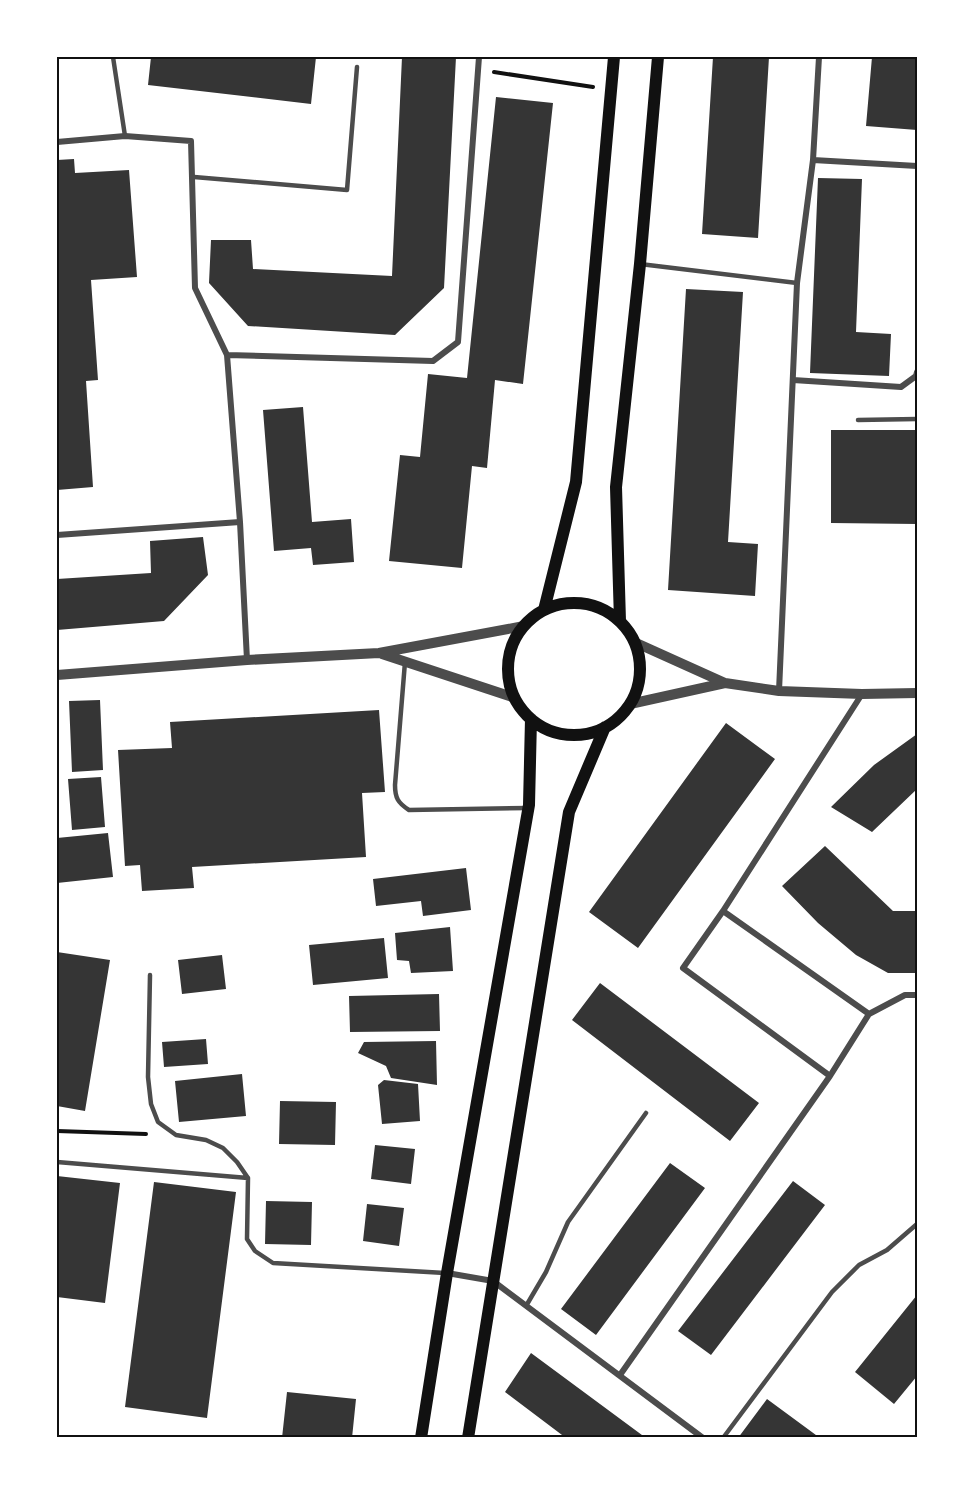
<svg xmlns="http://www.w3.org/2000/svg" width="974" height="1495" font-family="'Roboto Condensed',sans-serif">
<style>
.building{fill:#353535}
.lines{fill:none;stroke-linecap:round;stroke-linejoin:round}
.path{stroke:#111;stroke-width:4}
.service{stroke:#4c4c4c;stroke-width:4.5}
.minor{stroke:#4c4c4c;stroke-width:6}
.tertiary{stroke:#4c4c4c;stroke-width:10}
.secondary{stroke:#111;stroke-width:12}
.neatline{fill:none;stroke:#111;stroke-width:2}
</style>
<rect width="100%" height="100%" fill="#fff"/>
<!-- building -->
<path class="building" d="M151 57H316L311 104 148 85Z
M402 57H456L444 288 395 335 248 326 209 283 211 240H251L253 269 392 276Z
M713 57H769L758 238 702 234Z
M872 57H917V130L866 126Z
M496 97 553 103 523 384 495 380 487 468 472 466 462 568 389 561 400 455 420 457 428 374 467 378Z
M74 159 75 173 129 170 137 277 91 280 98 380 86 381 93 487 57 490V160Z
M818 178 862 179 856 332 891 334 889 376 810 373Z
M686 289 743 292 728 542 758 544 755 596 668 590Z
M303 407 312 522 351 519 354 562 313 565 311 548 274 551 263 410Z
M831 430H917V524L831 523Z
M203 537 208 575 164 621 57 630V579L151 573 150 541Z
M100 700 103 770 72 772 69 701Z
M379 710 385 792 362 793 366 857 192 867 194 888 142 891 140 865 125 866 118 750 172 748 170 722Z
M726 723 775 759 638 948 589 912Z
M917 734V789L872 832 831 807 874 765Z
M101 777 105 827 72 830 68 779Z
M108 833 113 877 57 883V838Z
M825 846 893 911H917V973H888L856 955 818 923 782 886Z
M466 868 471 910 423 916 421 901 376 906 373 879Z
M450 927 453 971 411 973 409 961 397 960 395 933Z
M384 938 388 978 313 985 309 945Z
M57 952 110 960 85 1111 57 1106Z
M222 955 226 989 182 994 178 960Z
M600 983 759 1103 730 1141 572 1020Z
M439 994 440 1031 350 1032 349 996Z
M206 1039 208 1064 164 1067 162 1042Z
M436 1041 437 1085 391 1078 386 1066 358 1053 364 1042Z
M242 1074 246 1116 179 1122 175 1081Z
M384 1080 418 1084 420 1121 382 1124 378 1085Z
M280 1101 336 1102 335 1145 279 1144Z
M375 1145 415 1149 411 1184 371 1179Z
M670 1163 705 1188 596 1335 561 1309Z
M57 1176 120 1183 105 1303 57 1297Z
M793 1181 825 1205 711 1355 678 1331Z
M154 1182 236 1192 207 1418 125 1407Z
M266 1201 312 1202 311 1245 265 1244Z
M367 1204 404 1208 399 1246 363 1241Z
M917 1295V1376L894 1404 855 1372Z
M531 1353 646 1438H566L505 1392Z
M287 1392 356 1399 352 1438H282Z
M767 1399 820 1438H738Z"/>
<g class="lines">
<!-- path -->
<path class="path" d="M494 72 593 87
M57 1131 146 1134"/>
<!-- service -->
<path class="service" d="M113 57 125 136
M194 177 347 190 357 67
M640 264 797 283
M858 420 917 419
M405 662 395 785C395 798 398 803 409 810L528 808
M150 975 148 1077 151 1104 158 1122 176 1135 206 1140 223 1148 237 1162 248 1178 247 1239 255 1251 273 1263 445 1273
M57 1162 248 1178
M526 1306 546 1272 568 1222 646 1113
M723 1438 832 1292 859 1265 887 1250 917 1224"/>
<!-- minor -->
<path class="minor" d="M57 142 125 136 191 141 195 288 227 355 240 522 247 660
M813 160 819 57
M227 355 433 361 458 342 479 57
M793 380 901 387 916 376 917 372
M57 535 240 522
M779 691 797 283 813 160 917 166
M862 694 723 911 869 1014
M723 911 683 968 830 1076
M447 1273 493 1281 703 1438
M620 1375 830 1076 869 1014 905 995H917"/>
<!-- tertiary -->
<path class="tertiary" d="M634 642 725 683 779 691 862 694 917 693
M382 654 515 698
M57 675 247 660 379 653 524 626
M630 704 725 683"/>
<!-- secondary -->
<path class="secondary" d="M508 669a66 66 0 1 1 132 0a66 66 0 1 1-132 0Z
M544 610 576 482 614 57
M620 621 616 487 640 264 658 57
M421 1438 447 1273 529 805 531 719
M468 1438 569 812 605 727"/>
</g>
<!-- border -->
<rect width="974" height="1495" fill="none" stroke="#ffffff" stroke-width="117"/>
<rect x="58" y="58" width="858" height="1378" class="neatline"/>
</svg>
